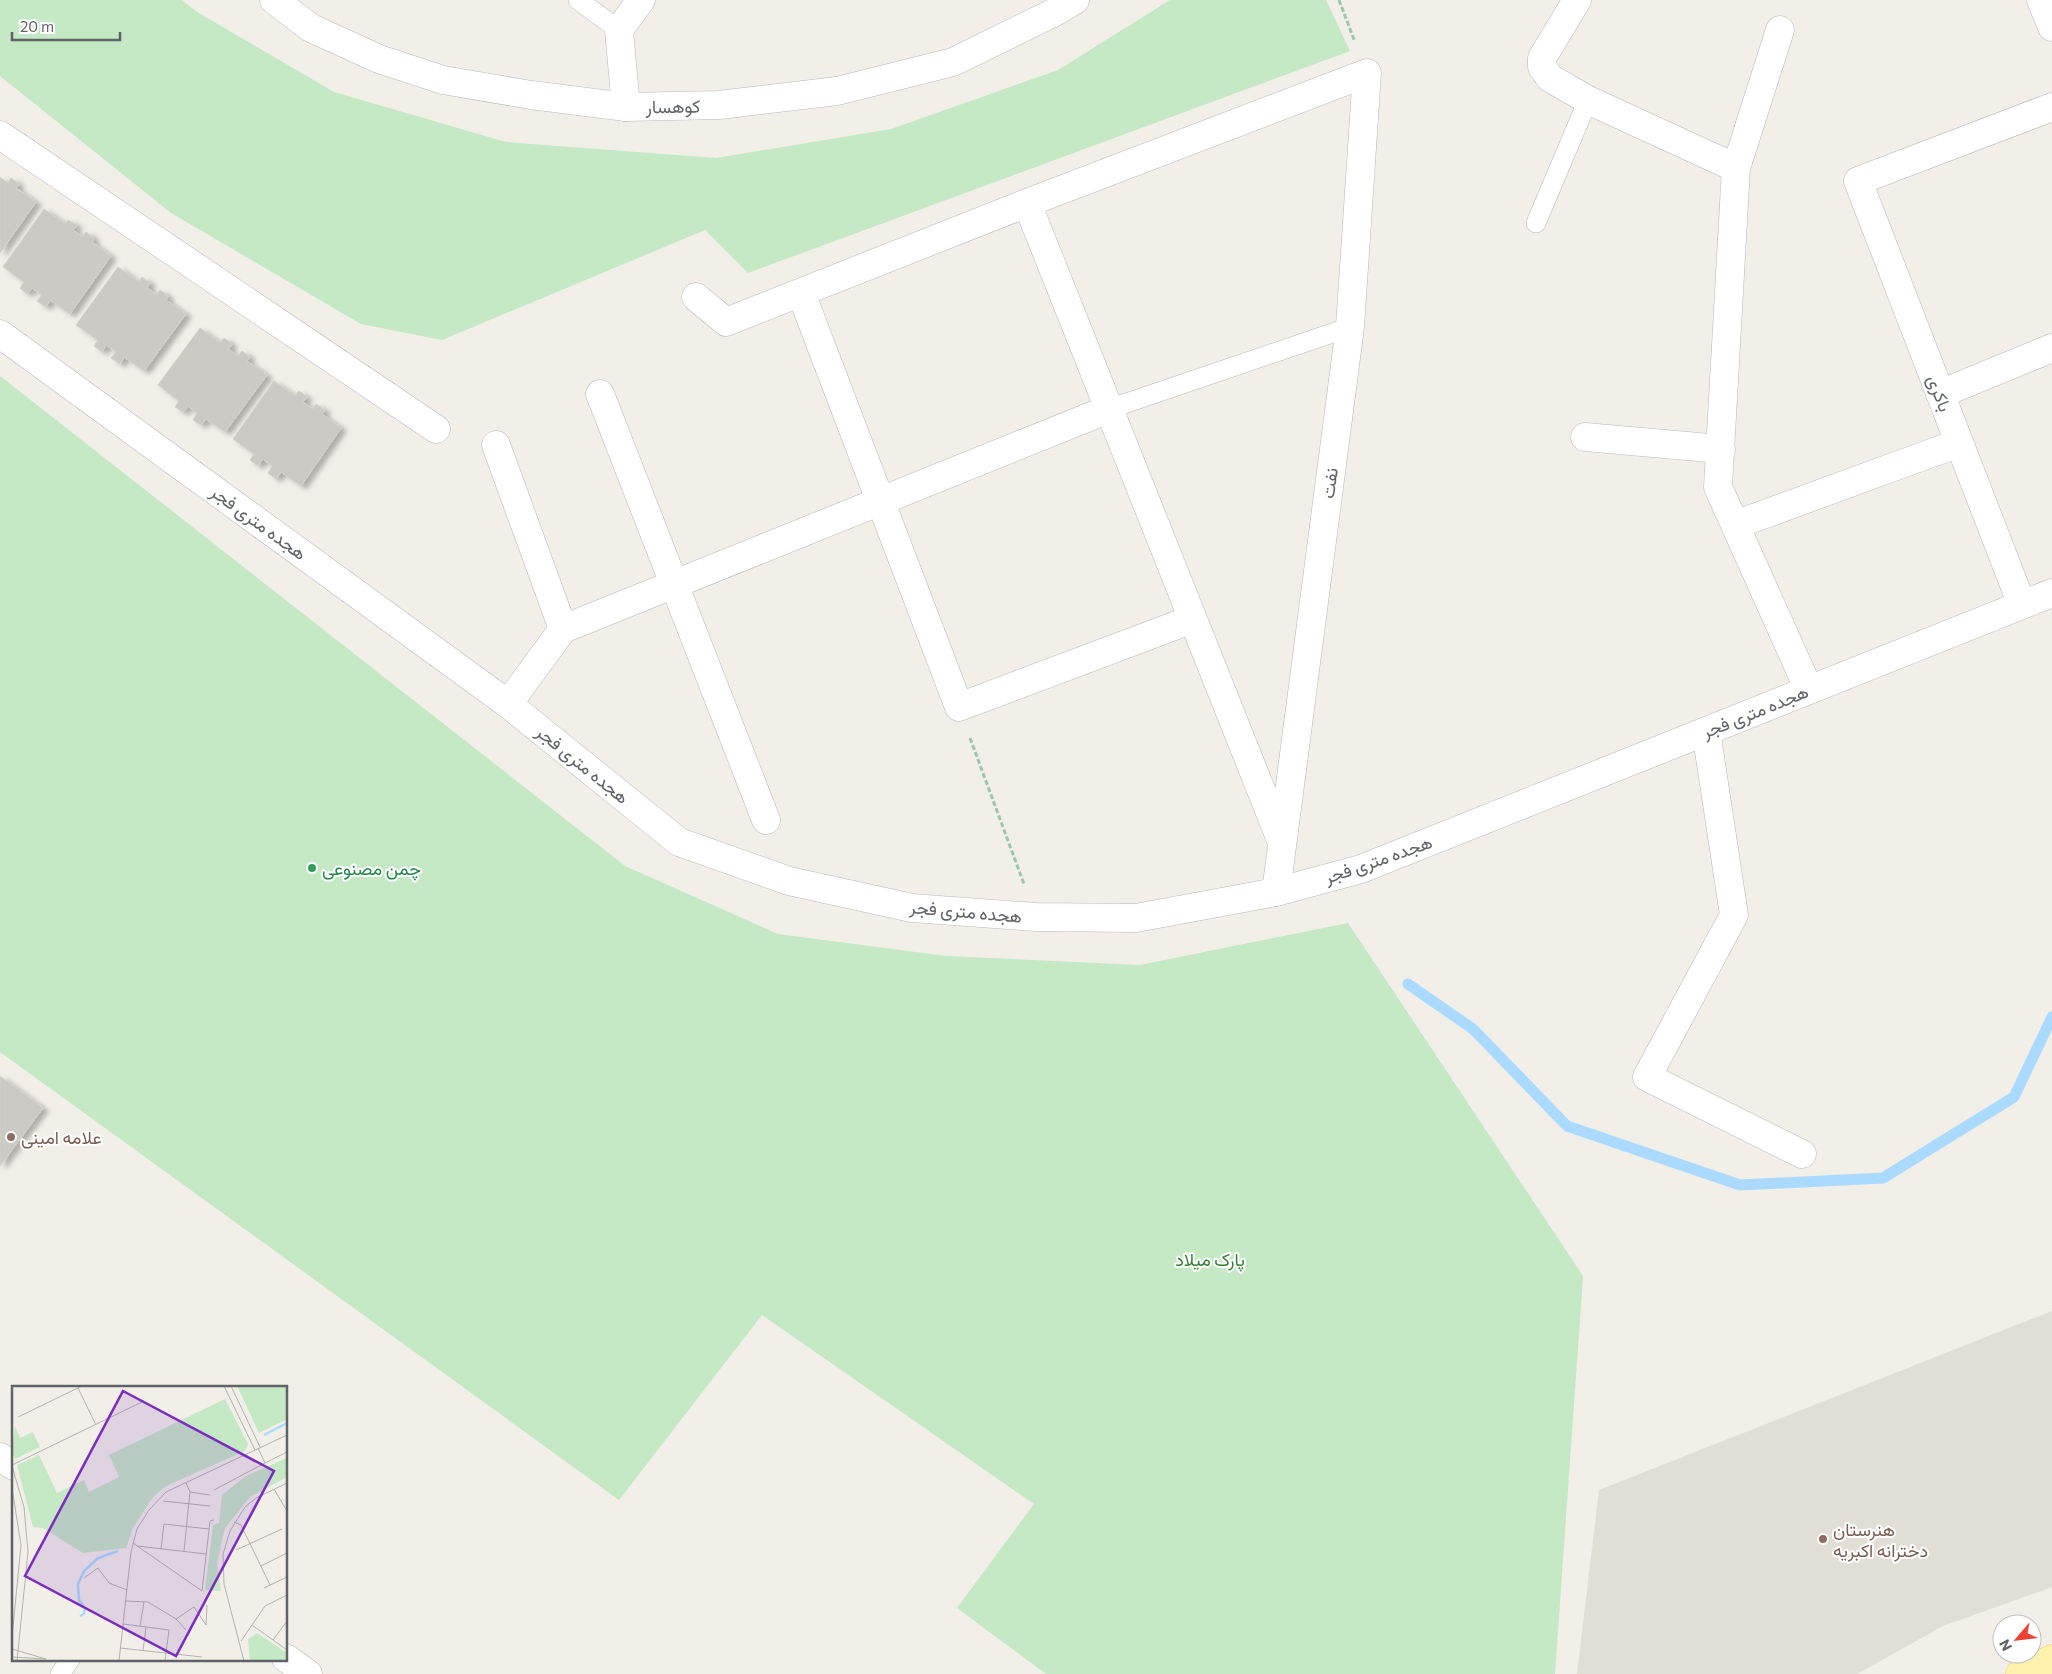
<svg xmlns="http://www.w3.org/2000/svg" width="2052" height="1674" font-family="Commissioner,Vazirmatn,sans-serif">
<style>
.education{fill:#e1ded6}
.green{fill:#c5e8c5}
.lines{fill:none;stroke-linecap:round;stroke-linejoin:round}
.stream{stroke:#aadaff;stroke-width:11}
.building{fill:#cccac5;stroke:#d6d1c6;filter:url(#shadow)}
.lane-casing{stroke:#b5b8bc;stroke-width:20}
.street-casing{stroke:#b5b8bc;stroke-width:29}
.secondary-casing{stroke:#b6babf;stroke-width:29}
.primary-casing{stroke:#f2c960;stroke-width:29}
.path{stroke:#9cc7a9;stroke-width:3;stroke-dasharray:5 2.5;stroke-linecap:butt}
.lane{stroke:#fff;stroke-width:19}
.street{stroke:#fff;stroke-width:28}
.secondary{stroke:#fff;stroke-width:28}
.primary{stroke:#fff2af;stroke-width:28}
.leisure-dot{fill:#2e9e5b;stroke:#fff;stroke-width:2}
.education-dot{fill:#8d6e63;stroke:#fff;stroke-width:2}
.labels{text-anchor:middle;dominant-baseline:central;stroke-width:4;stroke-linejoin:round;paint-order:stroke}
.street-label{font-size:18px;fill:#5f6368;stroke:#fff}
.leisure-label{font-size:18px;fill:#27864d;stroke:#fff;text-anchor:start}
.education-label{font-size:18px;fill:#785e54;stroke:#fff;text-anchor:start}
.park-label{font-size:18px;fill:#348238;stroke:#fff}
.inset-river{fill:none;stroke:#aadaff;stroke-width:2.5}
.inset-road{fill:none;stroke:#b3b3b1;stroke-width:1}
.view{fill:#7b2cbf;fill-opacity:0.15;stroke:#7b2cbf;stroke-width:2.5}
.inset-edge{fill:none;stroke:#5f6368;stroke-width:2.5}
</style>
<defs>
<filter id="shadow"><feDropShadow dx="5.5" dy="3" stdDeviation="2.5" flood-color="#0004"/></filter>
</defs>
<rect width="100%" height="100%" fill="#f1efe8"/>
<!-- education -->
<path class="education" d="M2052 1311V1587L1943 1626 1857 1674H1577L1599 1490Z"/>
<!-- green -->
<path class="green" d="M0 0H182L197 12 334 92 506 142 716 158 891 129 1058 70 1170 0H1326L1350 51 748 273 705 230 442 340 361 324 171 213 0 76Z
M0 376 625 866 778 934 946 956 1140 965 1348 923 1583 1276 1555 1674H1046L957 1608 1034 1504 762 1315 619 1500 0 1052Z"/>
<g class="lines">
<!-- stream -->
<path class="stream" d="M1408 984 1473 1029 1567 1126 1740 1185 1883 1178 2014 1097 2052 1017"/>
</g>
<!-- building -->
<path class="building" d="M0 177 8 183 11 178 19 184 16 188 36 202 0 253Z
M44 209 65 224 68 220 77 225 73 230 83 237 86 232 94 238 92 242 111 256 70 314 50 300 46 307 37 301 42 295 32 288 27 294 20 288 24 282 3 267Z
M118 267 139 282 142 277 150 283 147 288 157 295 160 290 168 296 166 300 186 314 144 371 124 357 120 364 111 358 116 352 106 345 102 352 94 346 98 340 76 325Z
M200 328 220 343 224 338 232 344 228 349 238 356 242 351 250 357 247 361 267 375 225 432 206 419 201 425 193 420 197 413 188 406 183 412 175 407 179 401 158 385Z
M274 381 295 396 299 391 307 397 303 402 313 409 316 404 325 410 322 414 341 428 301 486 281 472 276 479 268 473 272 466 263 459 258 466 250 460 254 454 233 439Z
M0 1076 43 1108 0 1166Z"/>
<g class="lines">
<!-- lane casing -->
<g class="lane-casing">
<path id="lane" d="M578 0 619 30
M1536 223 1588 100
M1109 409 1350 327
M60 1674 70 1660"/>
</g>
<!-- street casing -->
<g class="street-casing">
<path id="street" d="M1577 0 1542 58V67L1550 78 1588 100 1736 168
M2041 0 2052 27
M1780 30 1736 168 1718 487 1809 690
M626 107 619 30 641 0
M0 135 436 429
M1027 203 1281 840
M801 293 959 707 1193 619
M696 297 726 322 1027 203 1367 73 1350 327 1276 892
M600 394 766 820
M1940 394 2052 348
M1585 437 1721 449
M496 445 563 629 508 704
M1735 525 1959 443
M2022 605 1858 181 2052 107
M563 629 1109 409
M1706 731 1734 915 1647 1077 1802 1154
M0 1457 14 1466
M286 1658 308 1674"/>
</g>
<!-- secondary casing -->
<g class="secondary-casing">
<path id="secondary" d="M274 0 311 28 379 59 443 80 531 95 626 107 719 105 837 91 953 62 1055 12 1075 0
M0 334 508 704 679 842 789 881 912 908 1036 917 1136 918 1276 892 1361 869 2052 593"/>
</g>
<!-- primary casing -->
<g class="primary-casing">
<path id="primary" d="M2020 1674 2052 1659"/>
</g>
<!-- path -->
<path class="path" d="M1339 0 1355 42
M970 738 1024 884"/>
<!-- lane -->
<use href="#lane" class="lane"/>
<!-- street -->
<use href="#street" class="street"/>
<!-- secondary -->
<use href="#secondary" class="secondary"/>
<!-- primary -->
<use href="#primary" class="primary"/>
</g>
<!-- markers -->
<circle class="leisure-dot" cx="312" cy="868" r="5"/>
<g class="education-dot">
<circle cx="11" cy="1137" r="5"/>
<circle cx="1823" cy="1539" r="5"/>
</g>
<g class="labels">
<!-- street labels -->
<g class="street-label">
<text transform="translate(673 106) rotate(-1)">کوهسار</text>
<text transform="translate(1940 393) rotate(69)">باکری</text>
<text transform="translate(1329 483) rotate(-82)">نفت</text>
<text transform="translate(259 522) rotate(36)">هجده متری فجر</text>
<text transform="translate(1755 711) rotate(-22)">هجده متری فجر</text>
<text transform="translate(583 764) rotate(39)">هجده متری فجر</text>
<text transform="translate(1378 859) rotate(-19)">هجده متری فجر</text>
<text transform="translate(966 911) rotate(5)">هجده متری فجر</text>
</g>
<!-- leisure labels -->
<g class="leisure-label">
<text x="322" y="868">چمن مصنوعی</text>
</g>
<!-- education labels -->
<g class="education-label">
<text x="21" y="1137">علامه امینی</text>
<text x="1833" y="1529">هنرستان<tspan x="1833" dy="21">دخترانه اکبریه</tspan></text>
</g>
<!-- park labels -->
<g class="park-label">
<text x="1210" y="1259">پارک میلاد</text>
</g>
</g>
<!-- overview -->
<g transform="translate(12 1386)">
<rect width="275" height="275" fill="#f1efe8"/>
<path d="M225 0H275V33L247 47ZM213 13 236 58 233 65 154 100 141 111 121 142 114 162 71 167 31 142 21 141 5 79 27 69 45 107 72 94 77 106 107 91 97 69ZM3 40 8 52 21 46 28 61 3 73 0 66ZM275 72V91L238 111 213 142 205 177 209 205 193 204 201 139 207 137 210 109 234 90ZM245 247 275 267V275H238L236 253Z" fill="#c5e8c5"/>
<path class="inset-river" d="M252 49 275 37M68 230 72 228 73 222 67 214 66 198 72 185 86 172 106 165"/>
<path class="inset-road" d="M212 0 243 64M219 0 248 61M66 2 84 39M6 31 70 0M253 77 275 66M0 79 132 15M0 80 12 121 16 166 5 275M174 97 178 106 198 109M0 102 9 159 0 251M262 103 275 125M202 104 253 77 246 62M151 115 198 120M222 136 229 139 258 199M121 157 190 205 198 135 202 134M125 160 194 168M149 163 152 138 197 143M224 164 270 143M172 165 178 106M249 180 275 167M72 192 86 182 97 197 115 204M252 202 275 191M113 215 136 216 164 233 174 244M164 233 182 221 194 239M111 238 157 244 153 275M194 239 195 219M240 239 253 220 275 209M128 240 132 216M261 254 275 235M229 255 240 239 275 264M108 262 190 271M0 263 34 273 0 271M131 265 134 241M107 275 119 166 125 143 137 124 154 106 275 49M232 275 212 198 211 168 218 145 233 121 244 112 275 97"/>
<path class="view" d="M111 5 262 85 164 270 13 190Z"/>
<rect width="275" height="275" class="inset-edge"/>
</g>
<!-- north arrow -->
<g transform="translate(2017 1639) rotate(242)"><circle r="24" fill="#ffffff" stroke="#bfc1c3"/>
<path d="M0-4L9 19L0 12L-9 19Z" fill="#ea4335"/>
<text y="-8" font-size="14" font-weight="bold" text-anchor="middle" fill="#5f6368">N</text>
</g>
<!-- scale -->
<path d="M12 32v8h108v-8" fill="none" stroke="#5f6368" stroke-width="2.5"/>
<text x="20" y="32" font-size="15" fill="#5f6368" stroke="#ffffff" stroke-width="4" paint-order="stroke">20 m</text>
</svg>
